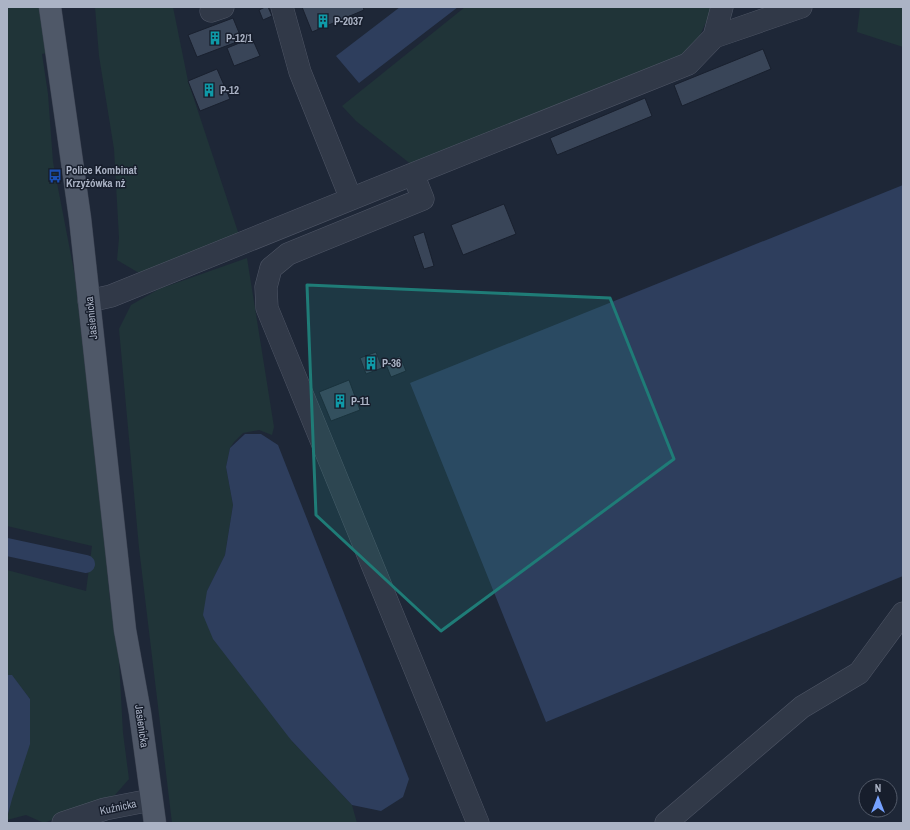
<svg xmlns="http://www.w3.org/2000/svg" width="910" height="830" font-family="'Archivo Narrow',sans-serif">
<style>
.green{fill:#203438}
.water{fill:#2e3e5d}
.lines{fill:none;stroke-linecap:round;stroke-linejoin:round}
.canal{stroke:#2e3e5d;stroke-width:18}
.building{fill:#394558;stroke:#19202e}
.minor-casing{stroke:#4f5666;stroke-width:23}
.major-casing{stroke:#3b4251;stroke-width:23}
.minor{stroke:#313948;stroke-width:22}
.major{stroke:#4f5868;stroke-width:22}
.marked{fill:#1f7c77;fill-opacity:0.2;stroke:#1f7c77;stroke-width:3;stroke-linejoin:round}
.labels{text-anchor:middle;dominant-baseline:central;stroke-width:3;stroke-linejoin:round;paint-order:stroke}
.poi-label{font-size:11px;font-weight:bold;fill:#abb3c5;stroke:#171e2c;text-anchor:start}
.street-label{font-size:11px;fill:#abb3c5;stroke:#171e2c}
</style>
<rect width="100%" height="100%" fill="#1e2737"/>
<!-- green -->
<path class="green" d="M7 7H40L47 53 42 54 48 94 53 162 75 276 103 525 110 600 118 643 123 733 129 779 115 795 44 823 26 815 7 820 30 699 12 676 7 675V570L86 591 92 546 7 526Z
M95 7H173L188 81 239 235 139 273 117 260 119 238 114 149 99 56Z
M465 7H713L696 44 673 63 412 165 356 121 342 106Z
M860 7H903V47L857 32Z
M247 258 274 427 272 435 259 430 243 433 234 442 230 448 226 467 233 505 225 555 207 591 291 740 352 805 357 823H172L139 548 119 329 131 305 159 289Z"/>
<!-- water -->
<path class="water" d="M400 7H458L359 83 336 56Z
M903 185V576L546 722 410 383Z
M245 434H261L278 445 409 779 403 797 381 811 352 805 291 740 213 639 203 615 207 591 225 555 233 505 226 467 230 448Z
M7 675H12L30 699V744L12 799 7 818Z"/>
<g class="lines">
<!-- canal -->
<path class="canal" d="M7 547 86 564"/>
</g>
<!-- building -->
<path class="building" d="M265 7H268L272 16 263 20 259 10Z
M302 7H363L364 10 312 32Z
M233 18 242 40 197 57 188 35Z
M252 38 260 56 234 66 227 48Z
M763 49 771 69 682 106 674 85Z
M217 69 230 99 200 111 188 81Z
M645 98 652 116 557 155 550 138Z
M504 204 516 234 463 255 451 225Z
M424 232 434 266 424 269 413 236Z
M376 352 382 368 366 374 360 358Z
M400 356 406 371 391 377 385 362Z
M349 380 360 410 331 421 319 392Z"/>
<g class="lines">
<!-- minor casing -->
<g class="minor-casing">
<path id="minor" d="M282 7 300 72 351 199
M211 11 223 7
M714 37 801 7
M413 174 688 64 714 37 722 7
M89 301 111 296 413 174 423 199 288 254 271 268 266 287 267 308 478 823
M63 823 105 809 151 800
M666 823 802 707 859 673 903 613"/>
</g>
<!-- major casing -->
<g class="major-casing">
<path id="major" d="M50 7 80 218 125 630 140 713 155 823"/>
</g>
<!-- minor -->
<use href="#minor" class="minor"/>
<!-- major -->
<use href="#major" class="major"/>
</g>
<!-- marked area -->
<path class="marked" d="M307 285 610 298 674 459 441 631 316 515Z"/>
<!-- icons -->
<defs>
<g id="building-bare" transform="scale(1.08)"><path d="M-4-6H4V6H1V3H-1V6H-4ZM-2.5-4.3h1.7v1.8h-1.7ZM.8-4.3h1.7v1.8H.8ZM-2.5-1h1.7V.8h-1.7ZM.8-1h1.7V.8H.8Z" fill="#0f9aa8" stroke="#171e2c" stroke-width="2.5" paint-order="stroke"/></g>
<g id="bus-bare" transform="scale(1.08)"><path d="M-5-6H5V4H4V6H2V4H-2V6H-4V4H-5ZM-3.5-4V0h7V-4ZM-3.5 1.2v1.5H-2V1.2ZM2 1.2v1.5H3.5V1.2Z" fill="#1a4fb4" stroke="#171e2c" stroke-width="2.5" paint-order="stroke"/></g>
</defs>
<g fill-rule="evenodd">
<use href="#building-bare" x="323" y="21"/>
<use href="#building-bare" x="215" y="38"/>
<use href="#building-bare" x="209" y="90"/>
<use href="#bus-bare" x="55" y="176"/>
<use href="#building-bare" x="371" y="363"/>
<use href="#building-bare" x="340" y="401"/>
</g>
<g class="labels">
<!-- poi labels -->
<g class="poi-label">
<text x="334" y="21">P-2037</text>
<text x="226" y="38">P-12/1</text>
<text x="220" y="90">P-12</text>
<text x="66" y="170">Police Kombinat<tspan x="66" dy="13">Krzyżówka nż</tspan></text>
<text x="382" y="363">P-36</text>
<text x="351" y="401">P-11</text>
</g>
<!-- street labels -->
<g class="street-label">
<text transform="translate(91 318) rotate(-96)">Jasienicka</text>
<text transform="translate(142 726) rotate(82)">Jasienicka</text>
<text transform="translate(118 807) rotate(-12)">Kuźnicka</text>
</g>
</g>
<!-- border -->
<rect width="910" height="830" fill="none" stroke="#abb3c5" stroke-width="16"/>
<!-- north arrow -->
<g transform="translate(878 798)"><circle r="19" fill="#171e2c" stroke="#525a69"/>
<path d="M0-3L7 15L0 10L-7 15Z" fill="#76a2ff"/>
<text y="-6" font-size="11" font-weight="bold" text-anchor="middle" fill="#abb3c5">N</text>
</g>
</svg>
